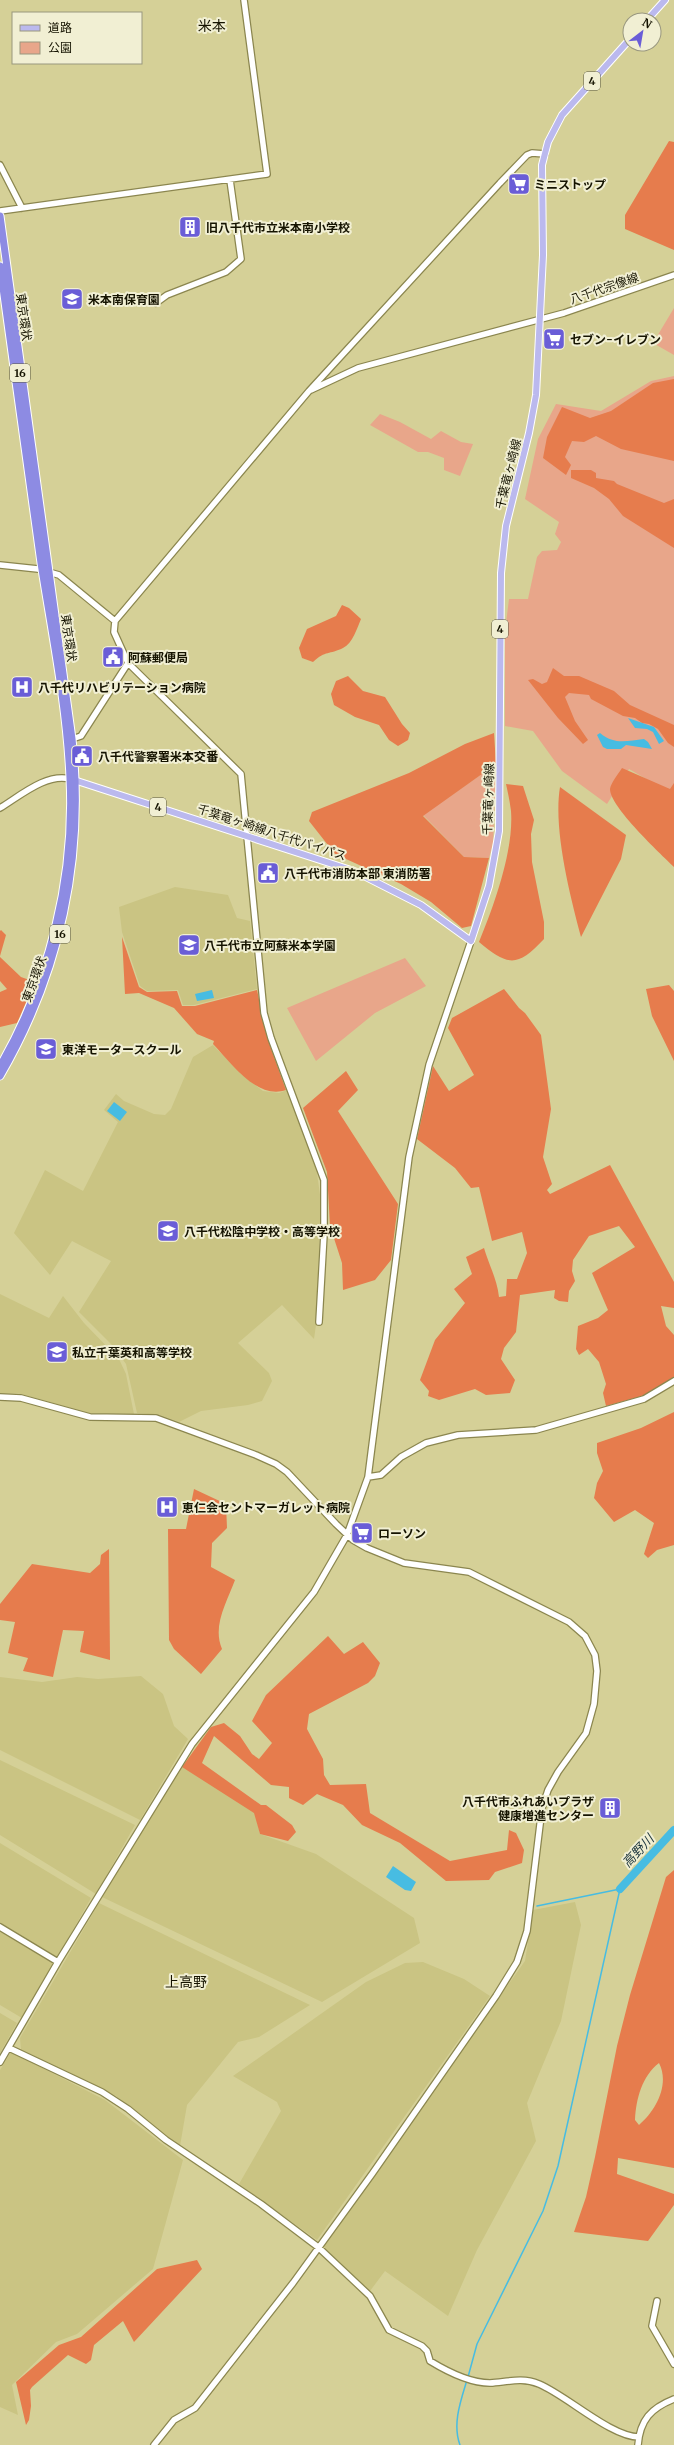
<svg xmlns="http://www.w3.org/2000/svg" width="674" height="2445" font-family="Merriweather,'Noto Sans JP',serif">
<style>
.built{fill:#cac483}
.green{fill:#e8a68a}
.forest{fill:#e67c4d;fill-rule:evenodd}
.water{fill:#47bce2}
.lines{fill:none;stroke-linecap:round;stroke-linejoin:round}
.stream{stroke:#47bce2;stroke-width:1.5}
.river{stroke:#47bce2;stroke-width:8}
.secondary-casing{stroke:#8b864f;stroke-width:8}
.primary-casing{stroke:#fff;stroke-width:8}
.highway-casing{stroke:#fff;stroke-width:9}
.secondary{stroke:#fff;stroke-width:5.5}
.primary{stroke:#bbb9ee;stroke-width:6}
.highway{stroke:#8d8be3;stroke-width:7}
.labels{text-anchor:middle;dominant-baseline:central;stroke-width:4;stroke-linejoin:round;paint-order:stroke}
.shield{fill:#f1efd3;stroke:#57553f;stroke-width:1}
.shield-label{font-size:11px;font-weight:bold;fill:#151300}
.poi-label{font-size:12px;font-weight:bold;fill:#151300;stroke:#f1efd3;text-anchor:start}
.street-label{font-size:12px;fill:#151300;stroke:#f1efd3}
.water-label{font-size:13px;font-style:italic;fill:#19323b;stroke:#f1efd3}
.quarter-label{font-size:14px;fill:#151300;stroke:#f1efd3}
</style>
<rect width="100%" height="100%" fill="#d5d097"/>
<!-- built -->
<path class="built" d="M175 887 228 895 237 918 250 921 257 989 194 1005H183L178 990 147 991 140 986 122 932 119 907Z
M213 1045 241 1074 263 1091 279 1093 287 1090 316 1166 321 1202 316 1325 314 1339 282 1305 238 1343 269 1373 272 1381 262 1401 248 1405 201 1411 179 1422 160 1415 137 1413 126 1364 113 1346 79 1312 111 1261 72 1241 50 1275 14 1233 45 1170 83 1191 118 1122 104 1110 116 1094 124 1101 154 1114 165 1115 171 1109 193 1057Z
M0 1294 49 1318 63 1296 84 1323 119 1359 126 1374 134 1414 88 1413 18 1393 0 1394Z
M141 1676 163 1694 174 1726 188 1739 140 1820 0 1750V1677L42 1682 77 1677 98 1679Z
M0 1760 135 1825 96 1894 0 1835Z
M182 1767 219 1787 255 1813 260 1834 316 1854 414 1918 420 1943 322 2002 102 1897Z
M0 1843 91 1898 57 1958 0 1923Z
M575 1902 581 1925 561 2021 527 2103 536 2141 477 2250 448 2316 385 2271 370 2291 323 2246 525 1961 533 1910Z
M99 1903 310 2005 259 2037 238 2042 187 2105 180 2146 116 2096 21 2050 20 2038Z
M0 1931 53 1963 22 2018 0 2005Z
M423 1962 464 1979 490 1996 317 2240 239 2184 281 2111 277 2102 233 2076 366 1982 405 1963Z
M0 2013 17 2023 0 2053Z
M11 2052 105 2100 183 2160 153 2269 77 2334 56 2342 12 2385 18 2415 0 2407V2070Z"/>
<!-- green -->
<path class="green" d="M674 308V355L653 343Z
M674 376V795L629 769 607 804 562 771 533 731 505 726V631L509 599H528L537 557 542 551 557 550 561 542 555 534 559 522 525 499 538 439 556 404 601 411 651 381Z
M380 414 400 422 431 439 441 431 461 442 473 444 460 476 444 470V458L428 452H418L370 425Z
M496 764 493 843 489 858 464 857 423 815Z
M405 958 426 986 375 1013 316 1061 287 1008Z"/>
<!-- forest -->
<path class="forest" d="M669 141 674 142V250L625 229V215Z
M674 379V461L621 449 596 436 584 442 572 441 565 457 571 465 566 475 543 458 547 437 562 407 590 418 611 411 653 383Z
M571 470H591L596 473V478L614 481 617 484 664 503 674 499V548L623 516 609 499 594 488 571 478Z
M342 605 349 608 361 619C357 628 353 643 343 648 329 655 326 650 313 662L302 658 299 648 307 629 336 616Z
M553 668 564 676H579L614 691 630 705 674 725V747L668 743 658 729 649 724 642 723 635 718 623 716 591 699 589 695 569 693 565 697 575 721 588 740 583 744 558 718 528 680 533 679 542 684 547 682Z
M348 676 363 691 385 697 402 724 410 733 408 740 398 746 389 740 379 725 355 717 334 705 331 694 336 681Z
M494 733 496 764 423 816 464 857 489 858 471 926 462 928 431 902 401 884 335 854 309 821 312 812 409 773 465 744Z
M622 768 670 789 674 783V867C660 853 610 807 610 789 611 783 618 774 622 768Z
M506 784 523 786 534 820 531 834 532 862 544 922V939C517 968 508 966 479 942 494 906 514 850 511 811 510 802 508 793 506 784Z
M560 787 626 835 621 859 581 937C570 895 553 829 560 787Z
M1 930 6 935 0 956V931Z
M122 937 139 987 147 992 177 991 182 1006H195L257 990 268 1040 286 1090C257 1100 231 1063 213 1044L214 1041 197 1034 174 1008 139 993 125 994Z
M0 957 21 977 35 982 17 1023 0 1027V992L7 989 0 981Z
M669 985 674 991V1061L652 1016 646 989Z
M504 989 519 1008 525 1013 541 1035 551 1109 543 1157 552 1184 547 1190 550 1194 610 1165 674 1282V1308L661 1306 666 1326 674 1335V1378L646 1395 606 1406 603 1393 606 1384 599 1362 588 1349 579 1355 576 1349 578 1326 598 1318 608 1310 592 1273 635 1247 619 1226 589 1236 573 1260 572 1271 575 1281 569 1291 568 1302 559 1301 554 1298 555 1290 520 1295 516 1332 504 1348 501 1359 515 1380 510 1393 486 1395 475 1389 439 1400 428 1396 429 1391 420 1380 435 1340 465 1303 454 1289 472 1274 466 1257 484 1248C489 1265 497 1279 499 1297L506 1296 507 1279H517L527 1253 522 1232 492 1241 479 1187 471 1188 455 1168 417 1139 433 1066 449 1091 474 1075 448 1028 452 1018Z
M346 1071 358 1090 338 1111 398 1204 391 1260 375 1280 343 1290 342 1263 330 1226 327 1172 303 1108Z
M674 1412V1545L657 1550 648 1558 644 1554 654 1523 635 1510 614 1522 594 1498 597 1483 603 1471 597 1453V1443L641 1428Z
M194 1489 226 1504 227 1528 212 1543 211 1567 235 1580C227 1602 212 1626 222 1649L201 1674 174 1649 169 1640 168 1529H186Z
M109 1549 110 1660 80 1652 84 1631 63 1630 53 1677 23 1671 28 1658 8 1653 15 1622 0 1620V1604L32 1564 90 1573 100 1564 101 1555Z
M328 1636 344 1654 363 1642 380 1663 375 1676 368 1683 309 1714 307 1729 323 1759 324 1775 330 1785 366 1784 370 1813 450 1861 507 1850 509 1830 516 1833 524 1850 522 1863 495 1872 489 1880 446 1881 400 1843 362 1825 343 1805 317 1794 303 1805 289 1798V1787L271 1785 214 1736 202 1763 261 1805H266L292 1825 296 1832 288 1841 260 1834 254 1813 182 1767 211 1727 224 1723 240 1736 252 1754 259 1759 272 1743 252 1721 266 1695Z
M674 1870V2168L618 2158 617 2174 674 2194V2205L648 2241 574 2232 586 2197 595 2157 617 2046 630 1995 666 1877ZM659 2063C670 2084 656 2111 639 2125L635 2120C636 2099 642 2076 659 2063Z
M197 2260 202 2269 134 2342 123 2321 94 2345 91 2360 86 2364 68 2355 32 2387 30 2390 31 2406 29 2420 26 2425 16 2382 59 2345 81 2337 157 2269Z"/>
<!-- water -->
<path class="water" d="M628 718 654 727 664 741 659 744 653 732 647 729 635 728Z
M600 733C614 745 627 741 644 739L648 742 652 749 626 745 621 749H607L603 747 597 735Z
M212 990 214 998 197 1001 195 994Z
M114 1102 127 1112 120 1121 107 1111Z
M393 1866 416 1882 411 1891 405 1890 386 1877Z"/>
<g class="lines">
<!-- stream -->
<path class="stream" d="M468 2377 477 2344 543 2211 558 2166 620 1889 537 1906
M460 2445C452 2424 461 2400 467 2380"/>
<!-- river -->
<path class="river" d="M620 1889 674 1830"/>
<!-- secondary casing -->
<g class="secondary-casing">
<path id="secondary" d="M0 165 22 208
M0 211 267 174 244 0
M156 303 167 295 226 272 241 259 230 180
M311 390 358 368 564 313 674 275
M0 565 38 569 59 575 115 621
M72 739 81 736 128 663
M0 808C20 796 46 773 70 779
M319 1322 324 1234V1180L271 1038 264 1013 241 774 128 663 114 632 115 621 309 391 500 183 527 155 532 153 545 154
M0 1397 21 1398 90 1417 156 1418 256 1455 276 1464 287 1472 336 1524 353 1540 367 1548 404 1563 469 1572 569 1622 585 1636 595 1655 597 1671 594 1704 586 1733 558 1772 548 1790 542 1808 527 1931 517 1962 496 1996 372 2174 293 2283 195 2408 174 2420 154 2445
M368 1477 381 1475 401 1457 426 1443 458 1435 536 1430 644 1399 674 1381
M0 1927 58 1962
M9 2048 102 2092 128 2109 166 2140 261 2204 318 2247 370 2296 389 2330 422 2346 427 2351 430 2361C448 2372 469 2383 490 2383 507 2382 522 2377 539 2384 566 2395 611 2437 639 2437
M0 2062 58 1962 192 1744 314 1592 347 1535 368 1477 409 1157 429 1065 471 941
M657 2301 652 2326 674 2364
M638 2445C640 2420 651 2408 674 2399"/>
</g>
<!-- primary casing -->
<g class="primary-casing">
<path id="primary" d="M647 20 665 0
M71 779 354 871 421 905 471 941 489 886 499 831 501 573 506 526 529 433 536 395 543 255 542 165 548 142 562 115 630 39"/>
</g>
<!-- highway casing -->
<g class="highway-casing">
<path id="highway" d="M0 216 72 739C85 858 60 973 0 1076
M0 266C13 365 27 464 41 563 52 633 67 707 70 778 75 877 50 980 0 1066"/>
</g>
<!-- secondary -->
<use href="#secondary" class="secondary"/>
<!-- primary -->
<use href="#primary" class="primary"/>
<!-- highway -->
<use href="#highway" class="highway"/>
</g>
<!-- icons -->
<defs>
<g id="supermarket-square" transform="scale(1.15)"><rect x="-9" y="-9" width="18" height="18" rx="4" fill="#6a5dd7" stroke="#f1efd3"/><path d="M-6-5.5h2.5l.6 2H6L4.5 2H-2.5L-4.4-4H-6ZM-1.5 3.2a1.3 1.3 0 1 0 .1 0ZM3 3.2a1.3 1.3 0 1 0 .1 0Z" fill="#fff"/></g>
<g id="building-square" transform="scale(1.15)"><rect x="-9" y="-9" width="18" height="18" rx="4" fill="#6a5dd7" stroke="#f1efd3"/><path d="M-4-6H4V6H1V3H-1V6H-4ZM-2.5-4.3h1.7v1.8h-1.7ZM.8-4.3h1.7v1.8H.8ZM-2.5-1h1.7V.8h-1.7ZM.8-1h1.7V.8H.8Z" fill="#fff"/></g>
<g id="school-square" transform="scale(1.15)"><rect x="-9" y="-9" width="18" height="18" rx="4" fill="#6a5dd7" stroke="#f1efd3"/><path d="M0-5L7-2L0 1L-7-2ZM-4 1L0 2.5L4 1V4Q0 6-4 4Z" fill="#fff"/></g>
<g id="civic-square" transform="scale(1.15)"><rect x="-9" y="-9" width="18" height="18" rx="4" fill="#6a5dd7" stroke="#f1efd3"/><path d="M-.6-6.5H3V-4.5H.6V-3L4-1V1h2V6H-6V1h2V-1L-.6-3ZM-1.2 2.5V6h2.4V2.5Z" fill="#fff"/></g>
<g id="hospital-square" transform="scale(1.15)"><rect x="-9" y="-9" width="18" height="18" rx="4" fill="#6a5dd7" stroke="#f1efd3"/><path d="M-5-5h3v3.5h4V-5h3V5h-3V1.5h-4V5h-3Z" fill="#fff"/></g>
</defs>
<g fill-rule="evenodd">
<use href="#supermarket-square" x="519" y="184"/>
<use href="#building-square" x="190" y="227"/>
<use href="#school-square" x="72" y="299"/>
<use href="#supermarket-square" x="554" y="339"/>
<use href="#civic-square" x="113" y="657"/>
<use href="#hospital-square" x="22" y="687"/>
<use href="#civic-square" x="82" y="756"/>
<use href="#civic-square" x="268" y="873"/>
<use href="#school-square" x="189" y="945"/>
<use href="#school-square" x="46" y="1049"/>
<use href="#school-square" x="168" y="1231"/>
<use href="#school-square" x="57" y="1352"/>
<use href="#hospital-square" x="167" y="1507"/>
<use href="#supermarket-square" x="362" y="1533"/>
<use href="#building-square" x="610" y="1808"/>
</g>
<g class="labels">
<!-- shield labels -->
<g class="shield">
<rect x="584" y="72" width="16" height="18" rx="3"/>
<rect x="10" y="364" width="20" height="18" rx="3"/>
<rect x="492" y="620" width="16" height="18" rx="3"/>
<rect x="150" y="798" width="16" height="18" rx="3"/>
<rect x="50" y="925" width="20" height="18" rx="3"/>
</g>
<g class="shield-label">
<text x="592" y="81">4</text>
<text x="20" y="373">16</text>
<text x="500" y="629">4</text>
<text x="158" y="807">4</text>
<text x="60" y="934">16</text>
</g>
<!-- poi labels -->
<g class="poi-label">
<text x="534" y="184">ミニストップ</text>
<text x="206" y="227">旧八千代市立米本南小学校</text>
<text x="88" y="299">米本南保育園</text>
<text x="570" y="339">セブン-イレブン</text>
<text x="128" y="657">阿蘇郵便局</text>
<text x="38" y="687">八千代リハビリテーション病院</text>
<text x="98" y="756">八千代警察署米本交番</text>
<text x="284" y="873">八千代市消防本部 東消防署</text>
<text x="204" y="945">八千代市立阿蘇米本学園</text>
<text x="62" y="1049">東洋モータースクール</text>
<text x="184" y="1231">八千代松陰中学校・高等学校</text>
<text x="72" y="1352">私立千葉英和高等学校</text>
<text x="182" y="1507">恵仁会セントマーガレット病院</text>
<text x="378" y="1533">ローソン</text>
<text x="594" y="1801" text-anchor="end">八千代市ふれあいプラザ<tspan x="594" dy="14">健康増進センター</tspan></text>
</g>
<!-- street labels -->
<g class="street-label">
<text transform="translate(604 288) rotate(-19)">八千代宗像線</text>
<text transform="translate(24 317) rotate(82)">東京環状</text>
<text transform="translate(508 474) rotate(-76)">千葉竜ヶ崎線</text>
<text transform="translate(69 638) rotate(82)">東京環状</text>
<text transform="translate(488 799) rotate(-88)">千葉竜ヶ崎線</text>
<text transform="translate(272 832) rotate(18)">千葉竜ヶ崎線八千代バイパス</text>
<text transform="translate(34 979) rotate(-70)">東京環状</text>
</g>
<!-- water labels -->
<g class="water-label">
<text transform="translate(638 1851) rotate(-47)">高野川</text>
</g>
<!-- quarter labels -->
<g class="quarter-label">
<text x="212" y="26">米本</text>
<text x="186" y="1982">上高野</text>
</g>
</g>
<!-- legend -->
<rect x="12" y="12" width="130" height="52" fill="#f1efd3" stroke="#99977f"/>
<rect x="20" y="25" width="20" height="6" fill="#bbb9ee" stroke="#99977f"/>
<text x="48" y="32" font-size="12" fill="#151300">道路</text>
<rect x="20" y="42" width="20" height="12" fill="#e8a68a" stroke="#99977f"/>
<text x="48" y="52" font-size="12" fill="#151300">公園</text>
<!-- north arrow -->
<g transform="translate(642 32) rotate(31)"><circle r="19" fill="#f1efd3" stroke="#99977f"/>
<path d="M0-3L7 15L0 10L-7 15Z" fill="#6a5dd7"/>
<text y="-6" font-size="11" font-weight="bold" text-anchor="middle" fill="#151300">N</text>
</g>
</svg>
